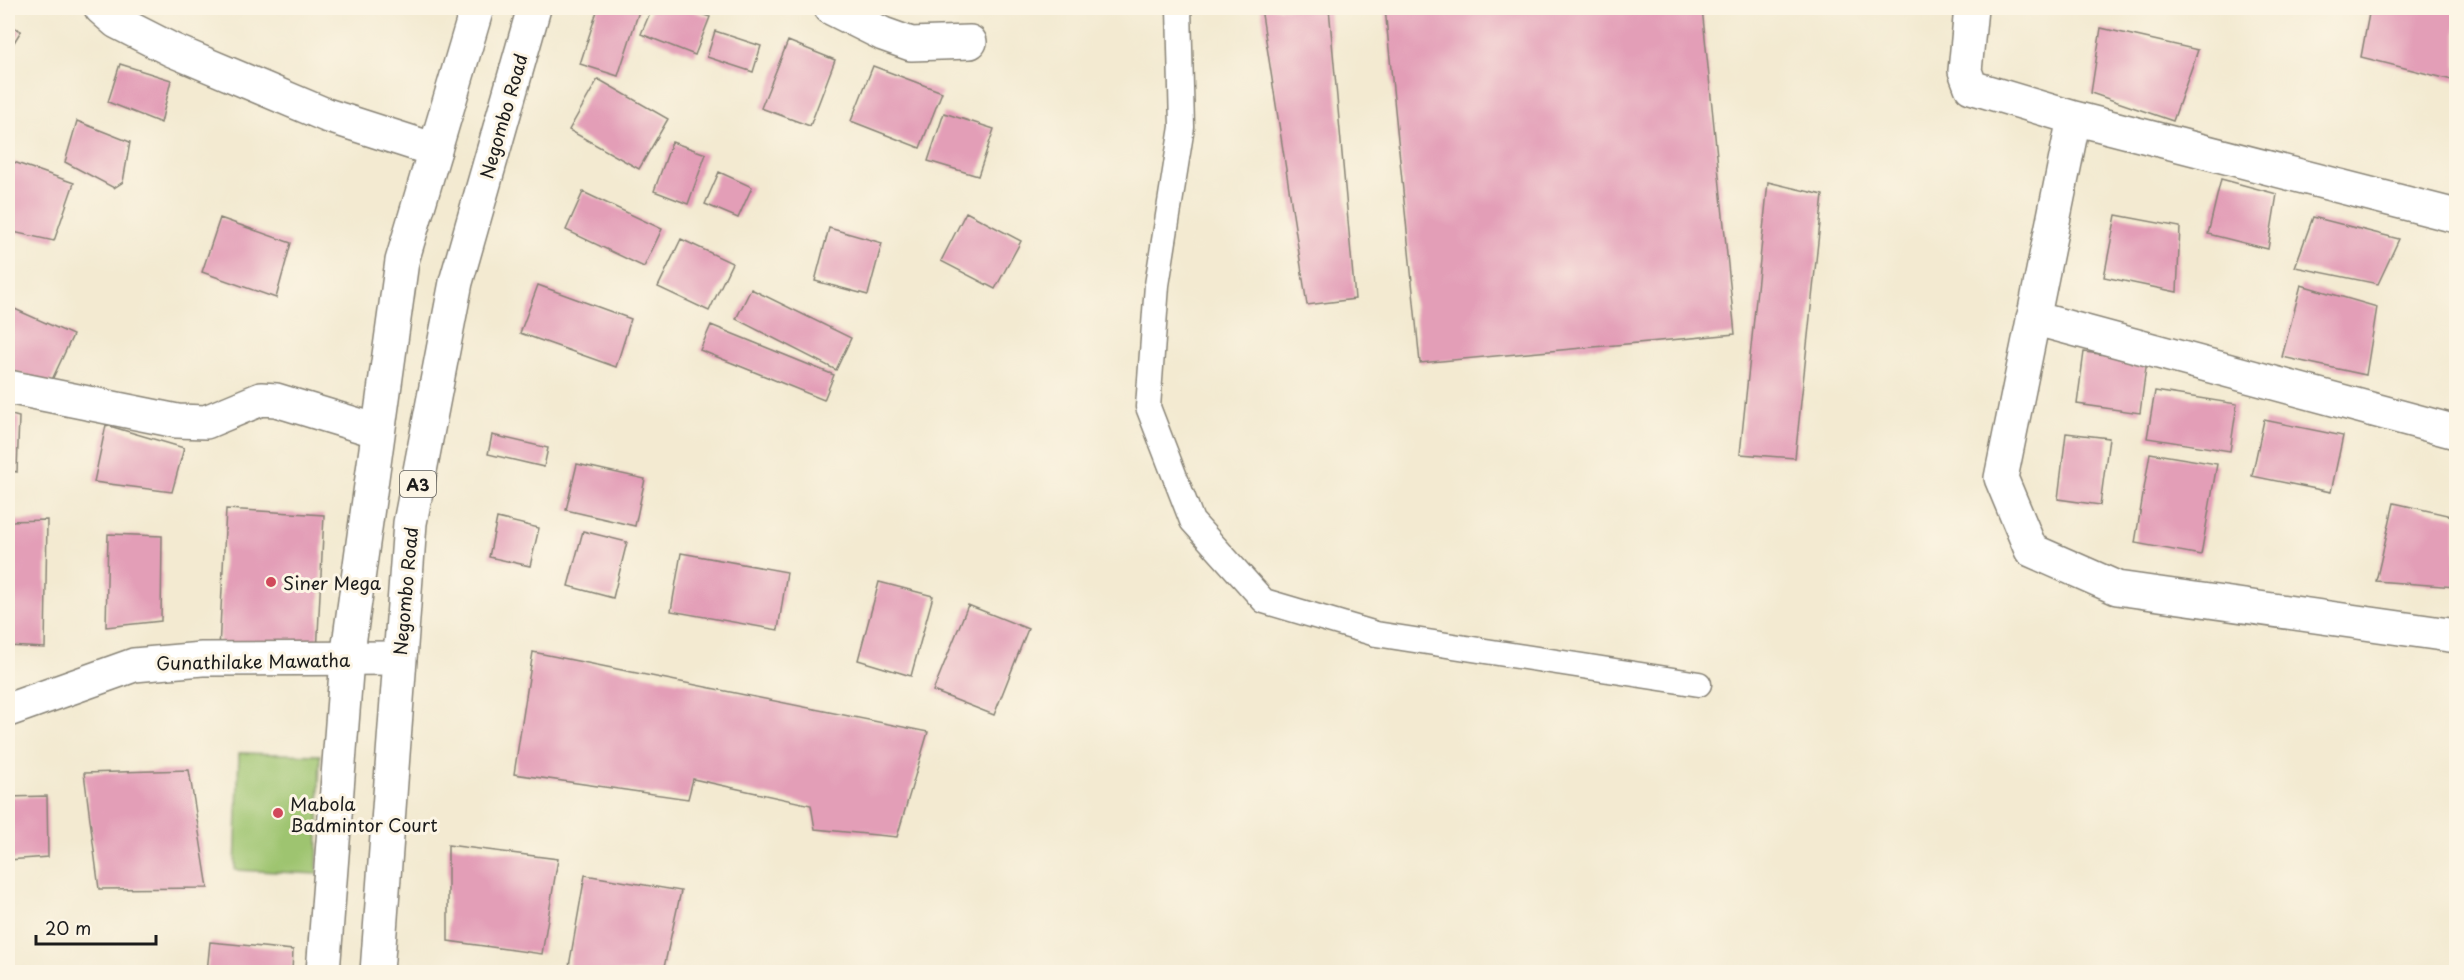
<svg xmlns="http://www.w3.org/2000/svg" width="2464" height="980" font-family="'Playpen Sans',sans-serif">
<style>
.green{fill:#9ec46f;stroke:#5d7046;stroke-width:1.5}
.building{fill:#e39eb7}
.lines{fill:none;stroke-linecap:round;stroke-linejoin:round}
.service-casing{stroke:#888376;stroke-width:27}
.minor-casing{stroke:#888376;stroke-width:36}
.trunk-casing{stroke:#888376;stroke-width:36}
.service{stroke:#fff;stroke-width:24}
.minor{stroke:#fff;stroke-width:33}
.trunk{stroke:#fff;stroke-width:33}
.poi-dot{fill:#d1495b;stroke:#fcf5e5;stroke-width:2}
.labels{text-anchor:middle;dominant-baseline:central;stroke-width:6;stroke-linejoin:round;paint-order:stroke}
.shield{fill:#fcf5e5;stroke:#5f5d58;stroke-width:1.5}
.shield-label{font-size:16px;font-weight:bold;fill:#1c1c1c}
.street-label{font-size:18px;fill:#1c1c1c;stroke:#fcf5e5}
.poi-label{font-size:18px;fill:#1c1c1c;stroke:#fcf5e5;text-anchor:start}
</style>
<rect width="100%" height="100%" fill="#fcf5e5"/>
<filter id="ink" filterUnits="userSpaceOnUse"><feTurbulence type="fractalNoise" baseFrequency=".0167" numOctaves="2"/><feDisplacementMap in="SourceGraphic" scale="12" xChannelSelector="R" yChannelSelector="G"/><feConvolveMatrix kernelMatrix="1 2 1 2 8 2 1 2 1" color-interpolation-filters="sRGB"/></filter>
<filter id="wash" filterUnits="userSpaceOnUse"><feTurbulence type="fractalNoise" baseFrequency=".008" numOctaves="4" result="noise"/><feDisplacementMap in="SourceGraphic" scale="24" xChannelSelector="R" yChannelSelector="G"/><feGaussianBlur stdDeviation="1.35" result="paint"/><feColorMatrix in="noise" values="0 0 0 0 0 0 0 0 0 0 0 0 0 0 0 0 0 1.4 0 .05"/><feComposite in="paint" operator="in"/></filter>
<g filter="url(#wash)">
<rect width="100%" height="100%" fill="#f3ead1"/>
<!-- green -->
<path class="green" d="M239 753 320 755 317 874 235 870Z"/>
<g id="blocks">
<!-- building -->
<path class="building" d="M598 8H640L618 76 580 64Z
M652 8H684L710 17 695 55 641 34Z
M1261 8H1329L1355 299 1307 305Z
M1385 8H1702L1735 334 1420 363Z
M2370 8H2456V81L2361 57Z
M8 24 21 31 8 52Z
M2101 28 2198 50 2173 121 2091 93Z
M715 31 761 46 753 72 707 57Z
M788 41 835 60 810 126 761 108Z
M120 64 171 80 161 123 108 102Z
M873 66 942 92 920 148 851 121Z
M598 79 668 119 639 169 569 130Z
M944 113 994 129 978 176 928 161Z
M77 121 130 142 123 182 114 188 65 162Z
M672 142 706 154 688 204 654 191Z
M8 160 74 183 54 241 8 231Z
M719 172 752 187 738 218 705 204Z
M2221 179 2277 194 2268 249 2208 234Z
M1768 182 1823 195 1795 458 1740 454Z
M583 192 662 229 644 267 566 230Z
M966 212 1021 241 995 289 941 261Z
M2116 215 2180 227 2177 292 2104 277Z
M2313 217 2399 239 2378 284 2295 267Z
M220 218 291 243 276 298 202 272Z
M829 228 882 243 868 295 815 281Z
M681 239 732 263 709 311 658 287Z
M538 285 631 319 616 367 520 333Z
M2301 285 2377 307 2366 375 2282 357Z
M751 289 851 338 836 370 736 319Z
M8 306 73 335 50 384 8 370Z
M711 325 834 375 824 400 700 350Z
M2084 352 2147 360 2140 413 2077 404Z
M2155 391 2237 404 2230 451 2147 438Z
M8 414 19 417 17 472 8 470Z
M2264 420 2343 436 2331 492 2252 476Z
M106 425 184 448 172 492 94 482Z
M2066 433 2109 438 2100 505 2058 499Z
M492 435 548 448 544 467 488 454Z
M2150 453 2217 464 2201 555 2135 543Z
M577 464 645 479 635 526 566 510Z
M2394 503 2456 517V587L2376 581Z
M226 509 324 515 317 654 219 649Z
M497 518 539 528 530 566 489 557Z
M47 520 45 648 8 646V521Z
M583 531 627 542 613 598 568 586Z
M108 534 162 536 161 621 106 627Z
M681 553 787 572 778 630 671 611Z
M879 582 933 596 911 676 858 660Z
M968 605 1028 629 994 715 933 691Z
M533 652 928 732 897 837 815 829 811 805 693 779 688 799 514 774Z
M189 770 208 888 99 889 84 773Z
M47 796 48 857 8 860V797Z
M448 845 558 859 542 954 448 941Z
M585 875 681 891 663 972H568Z
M210 942 293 950 292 972H207Z"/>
</g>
</g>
<g filter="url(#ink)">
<use href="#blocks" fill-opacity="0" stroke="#888376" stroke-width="1.5"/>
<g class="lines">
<!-- service casing -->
<g class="service-casing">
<path id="service" d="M1179 8 1182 127 1157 285 1148 407 1192 521 1264 601 1376 634 1699 684"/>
</g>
<!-- minor casing -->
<g class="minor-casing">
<path id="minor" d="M101 8 117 22 172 50 326 115 435 150
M831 8 883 34 911 44 970 42
M1971 8 1965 71 1971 87 2074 118 2001 478 2031 550 2117 588 2456 636
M2074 118 2456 216
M2033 318 2456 432
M8 387 177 421 206 422 261 399 276 400 378 431
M8 710 134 665 202 659 399 658"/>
</g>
<!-- trunk casing -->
<g class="trunk-casing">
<path id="trunk" d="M323 972 347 659 402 261 477 8
M377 972 410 523 456 282 534 8"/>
</g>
<!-- service -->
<use href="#service" class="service"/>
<!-- minor -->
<use href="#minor" class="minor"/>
<!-- trunk -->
<use href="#trunk" class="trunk"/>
</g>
</g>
<!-- markers -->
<g class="poi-dot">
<circle cx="271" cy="582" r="6"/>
<circle cx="278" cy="813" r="6"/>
</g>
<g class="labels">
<!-- shield labels -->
<rect class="shield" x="400" y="471" width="36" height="26" rx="4.5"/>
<g class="shield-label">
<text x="418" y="484">A3</text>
</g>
<!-- street labels -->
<g class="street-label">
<text transform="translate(503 116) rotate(-74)">Negombo Road</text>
<text transform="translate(405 591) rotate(-85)">Negombo Road</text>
<text transform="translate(253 661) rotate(-1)">Gunathilake Mawatha</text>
</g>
<!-- poi labels -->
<g class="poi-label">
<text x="283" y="582">Siner Mega</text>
<text x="290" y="803">Mabola<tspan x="290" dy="21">Badmintor Court</tspan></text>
</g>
</g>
<!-- margin -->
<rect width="2464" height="980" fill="none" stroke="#fcf5e5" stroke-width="30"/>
<!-- scale -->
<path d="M36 935v9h120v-9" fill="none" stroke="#1c1c1c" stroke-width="3"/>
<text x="45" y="935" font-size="18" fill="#1c1c1c" stroke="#fcf5e5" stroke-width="4.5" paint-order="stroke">20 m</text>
</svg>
